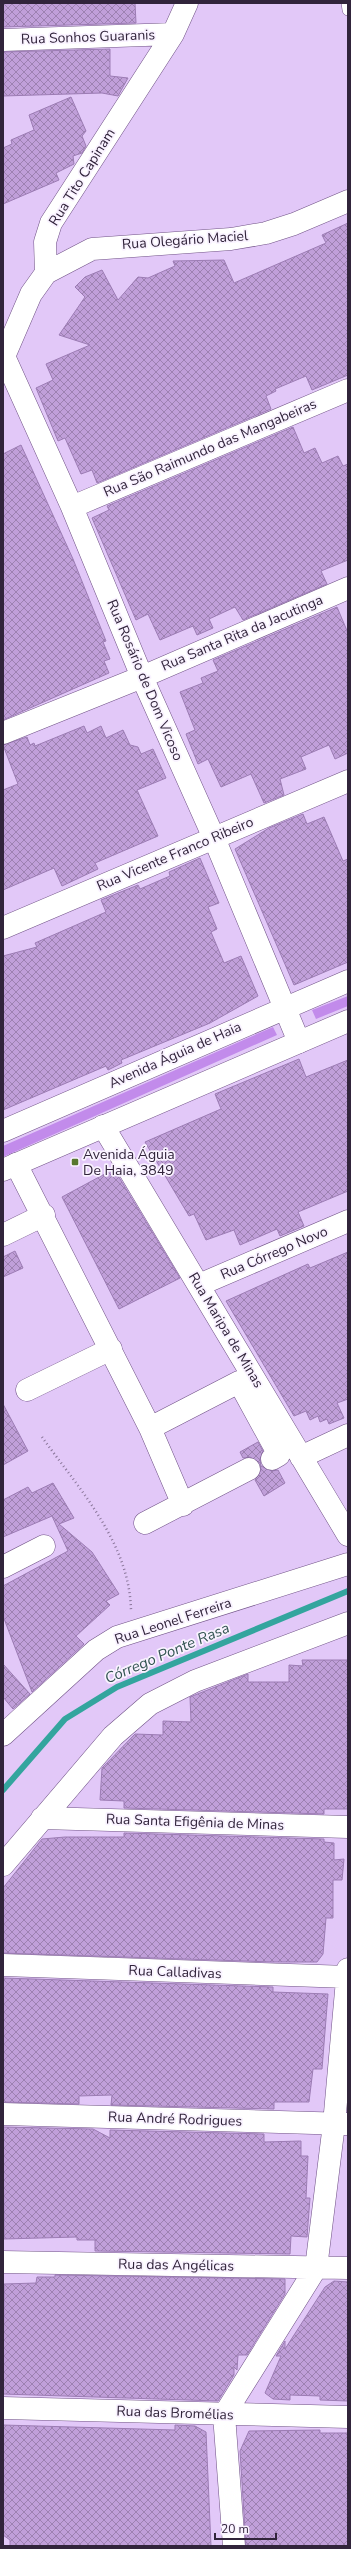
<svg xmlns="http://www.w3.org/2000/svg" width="351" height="2549" font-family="'Nunito Sans',sans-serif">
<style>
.green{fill:#c28beb}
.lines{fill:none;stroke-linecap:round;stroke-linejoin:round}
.stream{stroke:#33a59e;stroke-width:6}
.building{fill:url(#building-cross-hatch);stroke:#9c7cb4}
.service-casing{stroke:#705286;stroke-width:12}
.minor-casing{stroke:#705286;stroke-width:23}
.secondary-casing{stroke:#705286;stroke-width:23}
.path{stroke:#8a769a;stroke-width:2.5;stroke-dasharray:1 3;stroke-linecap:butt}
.service{stroke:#fff;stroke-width:11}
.minor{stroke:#fff;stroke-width:22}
.secondary{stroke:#fff;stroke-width:22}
.poi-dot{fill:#58782f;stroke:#f9f2ff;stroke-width:1.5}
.labels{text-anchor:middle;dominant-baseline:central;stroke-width:3.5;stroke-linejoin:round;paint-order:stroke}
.street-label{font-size:14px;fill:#31243b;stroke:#f9f2ff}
.poi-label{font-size:14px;fill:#31243b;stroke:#f9f2ff;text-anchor:start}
.water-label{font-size:15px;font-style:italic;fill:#335452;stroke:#f9f2ff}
</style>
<defs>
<pattern id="building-cross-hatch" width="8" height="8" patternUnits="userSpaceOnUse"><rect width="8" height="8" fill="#c09fd9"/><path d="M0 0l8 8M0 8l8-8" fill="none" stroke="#9d81b1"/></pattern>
</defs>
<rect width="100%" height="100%" fill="#e2c8f8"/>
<!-- green -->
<path class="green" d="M348 996V1006L316 1019 312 1010Z
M273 1027 277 1035 3 1157V1146Z"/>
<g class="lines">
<!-- stream -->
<path class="stream" d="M3 1790 65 1719 117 1687 348 1591"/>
</g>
<!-- building -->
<path class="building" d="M3 3H135L136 23 3 27Z
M110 49V76L128 78 118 96 102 93 3 96V52Z
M71 97 86 131 82 136 86 146 82 153 73 156 74 164 56 173 59 180 3 204V148L12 144 11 140 34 130 29 115Z
M348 223V375L312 390 306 376 275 389 276 391 266 396 271 409 97 483 92 470 81 474 65 438 58 441 36 388 53 380 46 364 90 345 59 335 85 297 75 287 85 277 102 270 118 300 138 277 148 278 175 266 173 261 224 260 234 283 326 243 322 235Z
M293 427 304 453 315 448 322 463 338 456 343 466 348 464V560L321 571 327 584 243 620 235 607 209 619 213 628 197 635 193 626 160 640 148 614 136 620 92 518 109 510 107 506Z
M21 445 73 559 106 641 103 642 110 659 104 661 109 673 3 720V454Z
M337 607 348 633V753L335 759 329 745 301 757 306 769 280 779 284 795 264 803 251 774 221 787 208 759 198 764 186 734 195 730 180 692 203 683 201 678 218 671 213 660Z
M84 726 87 733 101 726 106 738 123 730 130 745 138 747 141 754 153 749 166 778 137 790 158 836 95 863 98 869 62 886 54 868 3 890V790L18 784 3 745 27 737 30 745 34 743 35 746Z
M303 814 307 824 324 817 343 861 348 859V962L294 985 235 849 269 828Z
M200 858 219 903 208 907 217 929 211 932 224 963 241 956 258 996 210 1023 121 1060 122 1063 108 1070 106 1066 3 1110V956L37 947 35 943 106 912 101 900 138 885 140 889 170 876 169 872Z
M299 1059 306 1077 348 1060V1191L298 1212 304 1226 280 1236 277 1229 240 1245 234 1230 206 1240 194 1214 189 1216 145 1142 221 1109 215 1094Z
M114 1169 180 1278 119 1309 62 1197Z
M15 1251 23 1268 3 1277V1257Z
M348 1252V1399L337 1403 344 1418 329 1424 327 1419 320 1422 318 1416 310 1420 306 1411 294 1416 226 1301 308 1264 310 1268Z
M3 1404 28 1451 3 1465Z
M258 1442 263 1451 260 1459 261 1466 272 1471 278 1470 285 1483 264 1496 255 1480 261 1470 260 1463 250 1457 243 1458 240 1452Z
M53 1483 74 1518 59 1524 92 1552 119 1594 106 1601 110 1605 76 1636 84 1644 32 1692 3 1616V1586L68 1551 52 1516 3 1537V1500L28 1487 32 1493Z
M302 1660H348V1809H324V1814L124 1808V1801L100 1800 102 1768 135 1734 163 1735V1721L191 1722 190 1697 248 1674V1682H289V1665L303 1666Z
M3 1664 30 1694 13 1709 3 1697Z
M124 1833 324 1839V1842L334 1843V1860L344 1859 342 1880H333V1918H326L323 1954 317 1962H273L3 1953V1888L42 1839 65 1837H124Z
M3 1978 273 1987V1992L328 1994 322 2069H313L309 2102H274V2109L111 2105 112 2095 79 2096V2104L3 2102Z
M3 2127 93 2129 110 2138V2130L264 2134V2142L301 2141V2156H308L306 2198H310L307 2237 291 2236 290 2254 95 2251V2240H77V2237L4 2239Z
M55 2275 285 2279V2294L247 2355H238L237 2370 234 2367V2375L218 2401 3 2394 4 2284 36 2283 37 2277H55Z
M334 2281 348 2282V2401L320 2400V2396L290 2395V2400L273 2399 265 2393 281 2356H276L285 2341V2349L325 2287Z
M3 2425 175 2430V2425L195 2426 206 2432 211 2546H10V2540L3 2535Z
M320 2430V2433H348V2546H246L240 2451 249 2431Z"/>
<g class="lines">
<!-- service casing -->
<g class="service-casing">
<path id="service" d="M347 3 348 10"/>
</g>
<!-- minor casing -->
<g class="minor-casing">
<path id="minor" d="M3 40 173 34
M46 273 92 249 231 239 266 233 294 224 348 201
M3 354 72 507 142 677 214 838 299 1042
M3 359 31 294 46 273 45 242 51 223 173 34 187 3
M72 507 348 390
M3 733 142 677 348 588
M3 928 348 781
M103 1126 348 1535
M16 1164 150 1428 183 1505
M3 1235 44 1215
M199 1285 348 1221
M27 1390 111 1349
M150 1428 239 1382 279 1455 272 1459
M301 1457 348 1435
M145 1523 249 1469
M3 1567 44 1546
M3 1735 96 1650 117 1637 348 1564
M42 1818 348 1827
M3 1865 113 1736 150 1704 195 1681 348 1623
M3 1965 348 1977
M3 2114 348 2124
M3 2262 348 2268
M3 2408 348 2417
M234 2546 224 2415 316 2268 334 2124 348 1969"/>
</g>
<!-- secondary casing -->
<g class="secondary-casing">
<path id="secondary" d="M3 1131 348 981
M3 1170 348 1021"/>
</g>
<!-- path -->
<path class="path" d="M42 1437C79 1489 130 1543 131 1611"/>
<!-- service -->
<use href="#service" class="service"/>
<!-- minor -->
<use href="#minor" class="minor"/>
<!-- secondary -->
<use href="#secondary" class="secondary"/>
</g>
<!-- markers -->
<rect class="poi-dot" x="71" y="1158" width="8" height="8" rx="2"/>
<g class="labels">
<!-- street labels -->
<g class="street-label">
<text transform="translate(88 37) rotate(-2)">Rua Sonhos Guaranis</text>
<text transform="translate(82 177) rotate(-58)">Rua Tito Capinam</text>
<text transform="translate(185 240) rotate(-4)">Rua Olegário Maciel</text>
<text transform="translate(210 448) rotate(-23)">Rua São Raimundo das Mangabeiras</text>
<text transform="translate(242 633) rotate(-23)">Rua Santa Rita da Jacutinga</text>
<text transform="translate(145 680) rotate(67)">Rua Rosário de Dom Vicoso</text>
<text transform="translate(175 854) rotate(-23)">Rua Vicente Franco Ribeiro</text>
<text transform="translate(175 1055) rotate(-24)">Avenida Águia de Haia</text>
<text transform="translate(274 1253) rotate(-23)">Rua Córrego Novo</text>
<text transform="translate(226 1330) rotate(59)">Rua Maripa de Minas</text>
<text transform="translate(173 1621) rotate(-18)">Rua Leonel Ferreira</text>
<text transform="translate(195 1822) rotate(2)">Rua Santa Efigênia de Minas</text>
<text transform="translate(175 1972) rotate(2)">Rua Calladivas</text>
<text transform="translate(175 2119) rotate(2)">Rua André Rodrigues</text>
<text transform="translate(176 2265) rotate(1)">Rua das Angélicas</text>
<text transform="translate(175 2413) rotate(2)">Rua das Bromélias</text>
</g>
<!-- poi labels -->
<g class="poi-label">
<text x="83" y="1154">Avenida Águia<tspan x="83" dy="16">De Haia, 3849</tspan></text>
</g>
<!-- water labels -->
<g class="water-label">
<text transform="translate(167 1653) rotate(-23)">Córrego Ponte Rasa</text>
</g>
</g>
<!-- border -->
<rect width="351" height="2549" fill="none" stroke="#31243b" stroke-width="8"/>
<!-- scale -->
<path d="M215 2533v6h61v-6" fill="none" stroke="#31243b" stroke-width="2"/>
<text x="221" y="2533" font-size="12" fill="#31243b" stroke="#f9f2ff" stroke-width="3" paint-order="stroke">20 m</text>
</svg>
